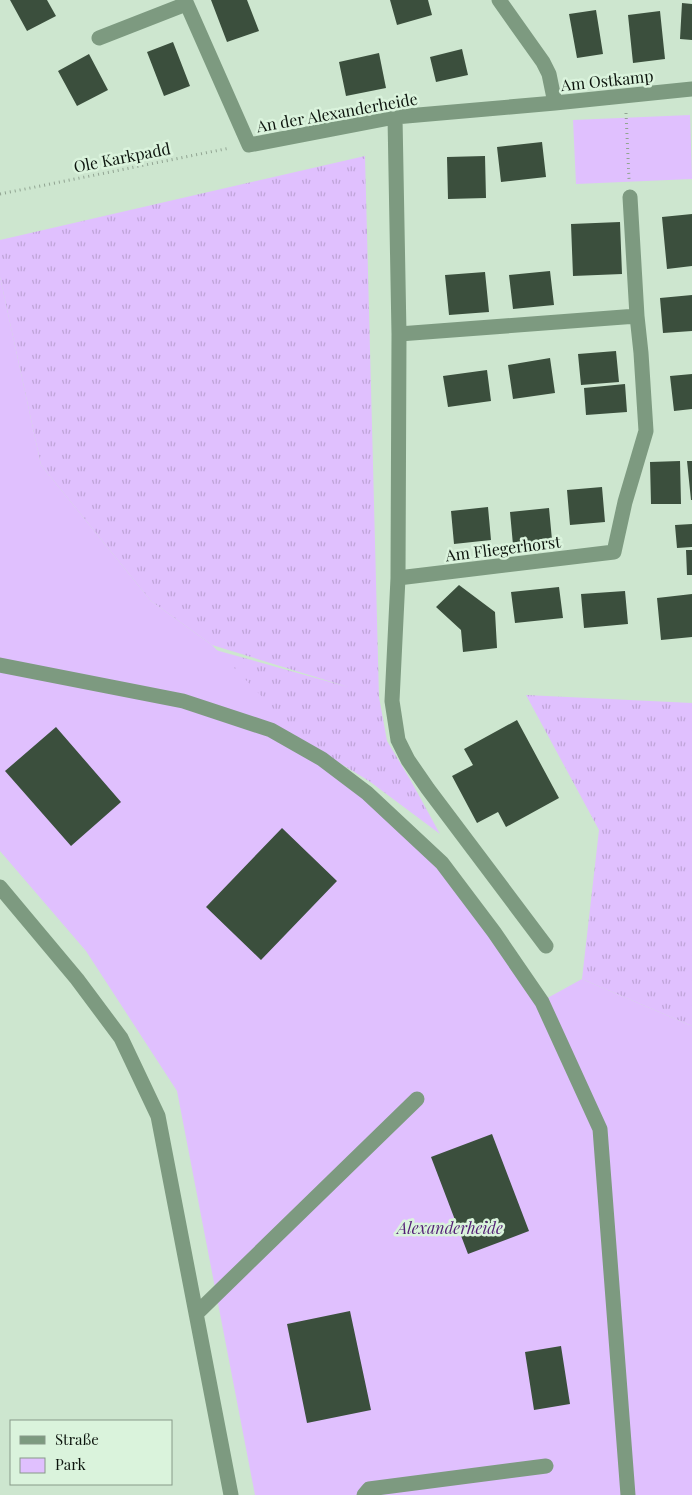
<svg xmlns="http://www.w3.org/2000/svg" width="692" height="1495" font-family="'Playfair Display',serif">
<style>
.grass{fill:url(#grass-tufts)}
.park{fill:#e0c0fe}
.building{fill:#3b4f3d}
.lines{fill:none;stroke-linecap:round;stroke-linejoin:round}
.path{stroke:#91a492;stroke-width:3;stroke-dasharray:1 4;stroke-linecap:butt}
.minor{stroke:#7d9a80;stroke-width:15}
.labels{text-anchor:middle;dominant-baseline:central;stroke-width:5;stroke-linejoin:round;paint-order:stroke}
.street-label{font-size:16px;fill:#0c140d;stroke:#daf3dc}
.park-label{font-size:16px;font-style:italic;fill:#521e75;stroke:#daf3dc}
</style>
<defs>
<pattern id="grass-tufts" width="24" height="20" patternUnits="userSpaceOnUse" patternTransform="scale(1.25)"><rect width="24" height="20" fill="#e0c0fe"/><path d="M3 7l-1-3M5 7V3M7 7l1-3M15 17l-1-3M17 17v-4M19 17l1-3" fill="none" stroke="#bfa4d8"/></pattern>
</defs>
<rect width="100%" height="100%" fill="#cde6cf"/>
<!-- grass -->
<path class="grass" d="M365 156 379 697 387 741 411 781 440 834 369 781 266 718 212 649 348 687 212 645 151 601 41 465 0 277V240Z
M526 695 692 703V1026L582 979 599 830Z"/>
<!-- park -->
<path class="park" d="M690 115 692 179 576 184 573 120Z
M0 277 41 465 151 601 212 645 322 759 442 863 542 1001 582 979 692 1026V1495H255L177 1091 86 951 0 851Z"/>
<!-- building -->
<path class="building" d="M10 0H47L56 16 27 31Z
M211 0H247L259 31 227 42Z
M390 0H428L432 15 397 25Z
M682 3 692 4V40L680 39Z
M596 10 603 54 577 58 569 14Z
M660 11 665 59 633 63 628 15Z
M173 42 190 86 164 96 147 52Z
M462 49 468 75 436 82 430 57Z
M379 53 386 88 346 96 339 62Z
M89 54 108 90 77 106 58 71Z
M542 142 546 177 501 182 497 147Z
M485 156 486 198 448 199 447 157Z
M692 214V266L667 269 662 217Z
M620 222 622 274 573 276 571 224Z
M550 271 554 305 513 309 509 275Z
M485 272 489 312 449 315 445 275Z
M692 295V331L663 333 660 298Z
M616 351 619 382 581 385 578 354Z
M550 358 555 393 513 399 508 365Z
M487 370 491 401 448 407 443 376Z
M692 374V409L674 411 670 376Z
M625 384 627 412 586 415 584 388Z
M680 461 681 504H651L650 462Z
M687 461H692V500H691Z
M602 487 605 522 570 525 567 490Z
M488 507 491 540 454 544 451 511Z
M549 508 552 540 513 545 510 512Z
M692 524V547L677 548 675 525Z
M686 550H692V575H687Z
M459 585 495 612 497 648 463 652 461 630 436 607Z
M559 587 563 618 515 623 511 592Z
M625 591 628 624 584 628 581 594Z
M692 594V637L661 640 657 598Z
M517 720 559 798 506 827 498 812 477 823 452 776 473 765 464 749Z
M56 727 121 802 71 846 5 771Z
M282 828 337 881 261 960 206 907Z
M492 1134 529 1231 468 1254 431 1157Z
M350 1311 371 1410 307 1423 287 1324Z
M561 1346 570 1404 534 1410 525 1352Z"/>
<g class="lines">
<!-- path -->
<path class="path" d="M626 113 629 179
M0 194 230 148"/>
<!-- minor -->
<path class="minor" d="M185 0 249 145 395 117 555 103 692 89
M499 0 543 62 549 74 555 103
M99 38 186 4
M395 117 399 334 398 578 614 552 625 502 646 431 641 353 637 316 399 334
M630 197 637 316
M398 578 392 701 398 740 408 760 428 789 546 946
M0 665 183 701 271 730 322 759 367 793 442 863 494 932 542 1002 600 1129 628 1495
M0 887 77 979 121 1038 158 1116 231 1495
M196 1314 417 1099
M364 1495 369 1489 546 1466"/>
</g>
<g class="labels">
<!-- street labels -->
<g class="street-label">
<text transform="translate(607 80) rotate(-6)">Am Ostkamp</text>
<text transform="translate(337 112) rotate(-10)">An der Alexanderheide</text>
<text transform="translate(122 157) rotate(-11)">Ole Karkpadd</text>
<text transform="translate(503 548) rotate(-7)">Am Fliegerhorst</text>
</g>
<!-- park labels -->
<g class="park-label">
<text x="450" y="1227">Alexanderheide</text>
</g>
</g>
<!-- legend -->
<rect x="10" y="1420" width="162" height="65" fill="#daf3dc" stroke="#889a89"/>
<rect x="20" y="1436" width="25" height="8" fill="#7d9a80" stroke="#889a89"/>
<text x="55" y="1445" font-size="15" fill="#0c140d">Straße</text>
<rect x="20" y="1458" width="25" height="15" fill="#e0c0fe" stroke="#889a89"/>
<text x="55" y="1470" font-size="15" fill="#0c140d">Park</text>
</svg>
